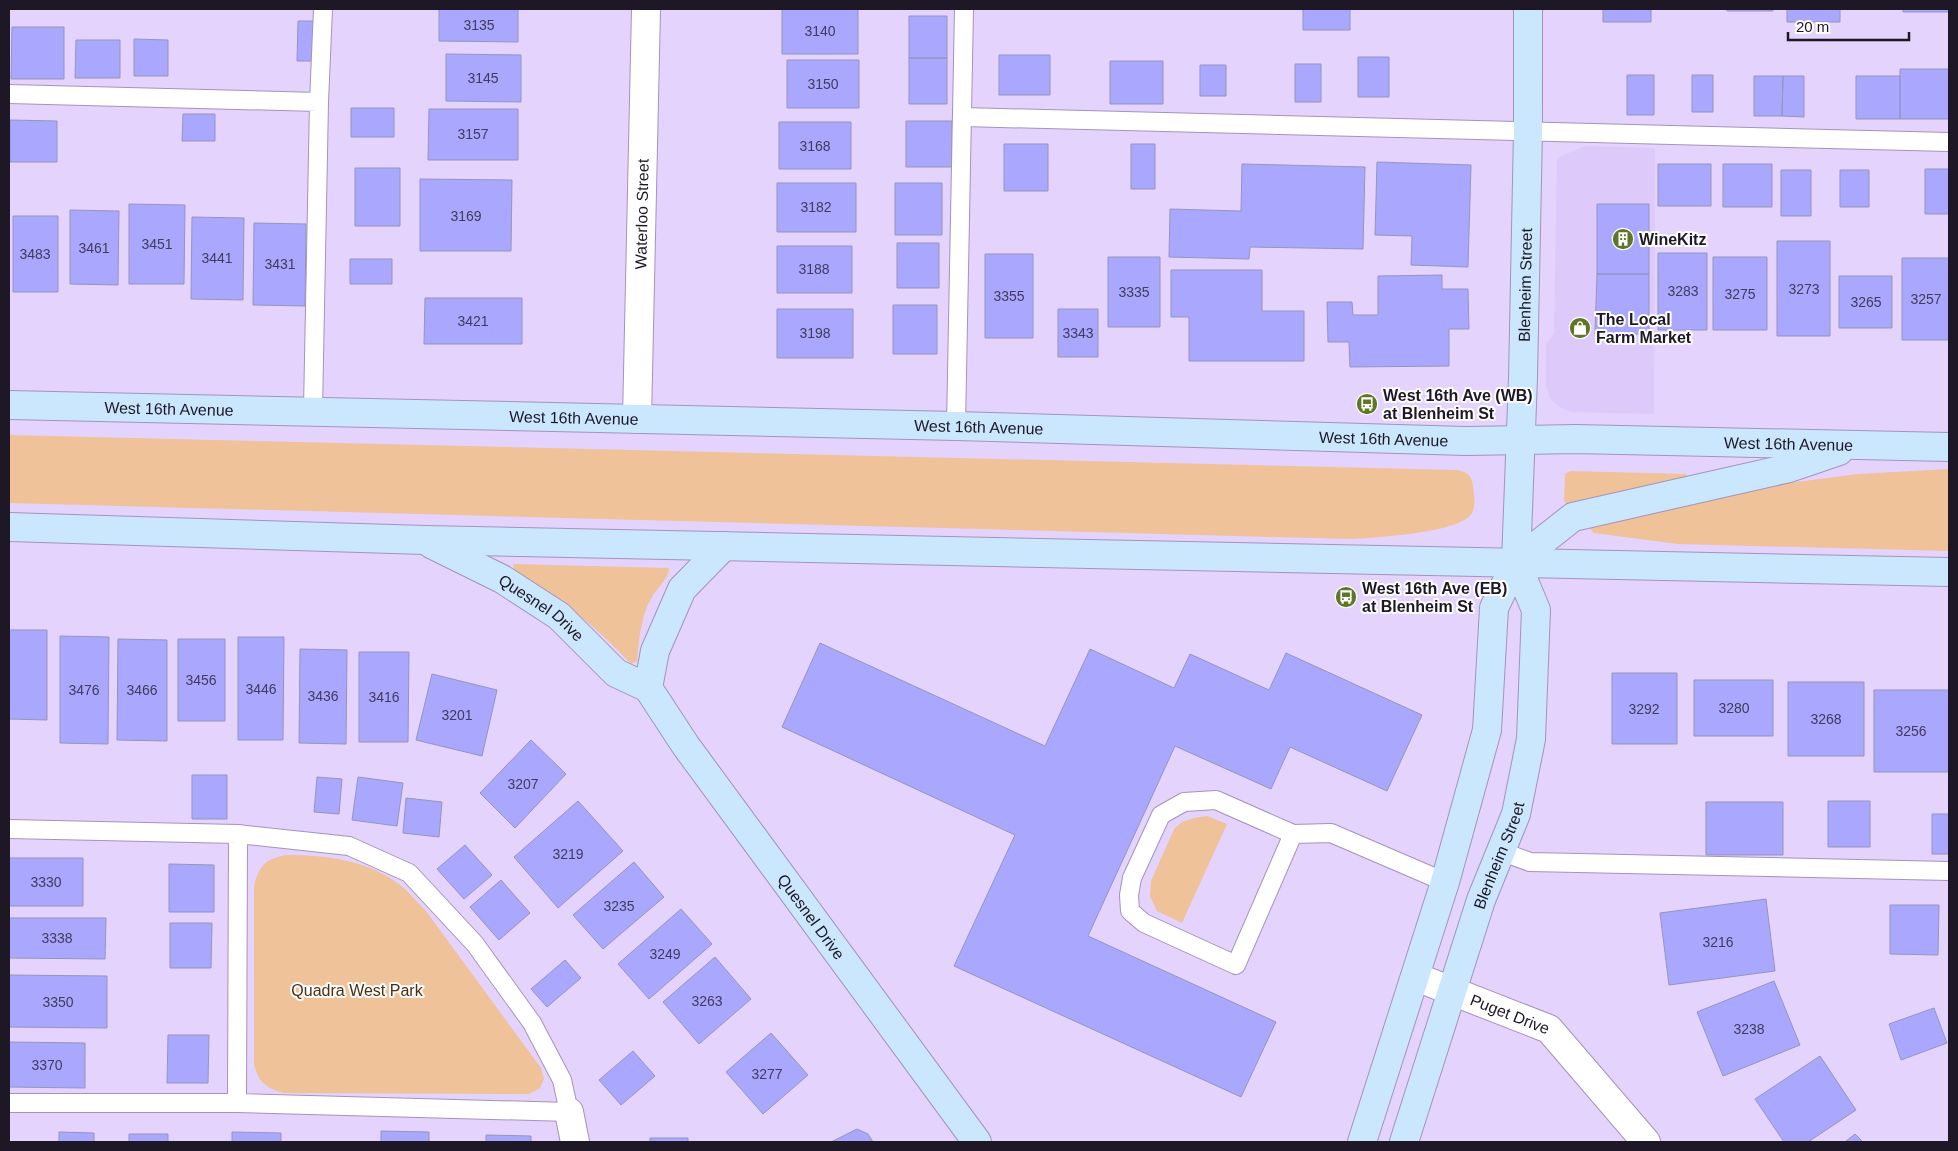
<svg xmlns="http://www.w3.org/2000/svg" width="1958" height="1151" font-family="Arial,sans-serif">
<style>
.built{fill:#ddc9fa}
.green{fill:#efc29a}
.building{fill:#aaa8fe;stroke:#9495bd}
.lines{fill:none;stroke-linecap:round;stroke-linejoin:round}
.lane-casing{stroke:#a493bb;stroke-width:20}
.street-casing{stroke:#a493bb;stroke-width:30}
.secondary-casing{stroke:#a493bb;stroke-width:30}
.lane{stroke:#fff;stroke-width:18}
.street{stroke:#fff;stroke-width:28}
.secondary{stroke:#cae7fd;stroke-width:28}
.labels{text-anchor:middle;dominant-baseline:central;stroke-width:4;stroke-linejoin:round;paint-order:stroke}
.number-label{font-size:14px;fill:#413b5c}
.street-label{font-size:16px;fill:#1e1726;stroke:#fdfdfd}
.poi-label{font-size:16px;font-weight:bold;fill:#1e1726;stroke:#fdfdfd;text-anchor:start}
.park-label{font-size:16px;fill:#4d3012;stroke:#fdfdfd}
</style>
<rect width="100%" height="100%" fill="#e4d3fd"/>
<!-- built -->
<path class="built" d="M1585 146 1655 148 1654 414 1571 412 1559 407 1550 398 1546 385V344L1554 334 1557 158Z"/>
<!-- green -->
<path class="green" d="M9 435 1456 470C1466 471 1472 475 1473 486 1474 494 1476 506 1472 513 1462 533 1372 538 1350 539L9 503Z
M1949 469V551L1678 544 1594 533 1589 528 1590 524 1593 522 1789 483 1857 474Z
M1570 471 1686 474 1687 480 1568 505 1564 501 1565 474Z
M513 564 669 568C669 578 659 586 653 595 641 614 639 639 637 661L631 664C595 625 558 597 514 570Z
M1207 816 1227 824 1182 923 1157 911 1150 896 1151 881 1174 829 1182 822 1194 818Z
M286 855C327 855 372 860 405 889 412 896 419 904 426 911L541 1068 544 1079 540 1088 529 1094 284 1093C267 1089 258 1082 254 1064V886C259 866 265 859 286 855Z"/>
<!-- building -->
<path class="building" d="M439 9H518V42L439 41Z
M782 9H858V54H782Z
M1303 9H1350V30H1303Z
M1603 9H1651V22H1603Z
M1727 9H1773V11H1727Z
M1787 9H1840V22H1787Z
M1903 9H1949V12H1903Z
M909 16H947V58H909Z
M298 21H316L315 61H297Z
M12 27H64V79H11Z
M134 39 168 40V76H134Z
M76 40H120V78H75Z
M446 54 521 55V102L446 101Z
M999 55H1050V95H999Z
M1358 57H1389V97H1358Z
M909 58H947V104H909Z
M787 60H859V108H787Z
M1110 61H1163V104H1110Z
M1295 64H1321V102H1295Z
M1200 65H1226V96H1200Z
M1900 69H1949V119H1900Z
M1627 75H1654V115H1627Z
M1692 75H1713V112H1692Z
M1754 76H1783L1782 116H1754Z
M1783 76H1804V117L1782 116Z
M1856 76H1900V119H1856Z
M351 108H394V137H351Z
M429 109H518V160H428Z
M183 114H215V141H182Z
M10 120 57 121V162H10Z
M906 121H952V167H906Z
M779 122H851V169H779Z
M1004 144H1048V191H1004Z
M1131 144H1155V189H1131Z
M1377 162 1471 165 1468 267 1411 265 1412 236 1375 235Z
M1242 164 1365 167 1363 249 1250 247 1249 259 1169 257 1170 209 1241 211Z
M1658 164H1711V206H1658Z
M1723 164H1772V207H1723Z
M355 168H400V226H355Z
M1925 169H1949V214H1925Z
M1781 170H1811V216H1781Z
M1840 170H1869V207H1840Z
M420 179 512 180 511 251H420Z
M777 183H856V232H777Z
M895 183H942V235H895Z
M129 204 185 205 184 284H129Z
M1597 204H1649V274H1597Z
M70 210 119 211 118 285 70 284Z
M13 216H58V292H13Z
M192 217 244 218 243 300 191 299Z
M254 223 306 224 305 306 253 305Z
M1777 241H1830V336H1777Z
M897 243H939V288H897Z
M777 246H852V293H777Z
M1658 253H1707V330H1658Z
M985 254H1033V338H985Z
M1108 257H1160V327H1108Z
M1713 257H1767V330H1713Z
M1902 258H1949V340H1902Z
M350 259H392V284H350Z
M1171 270H1262V311H1304V361H1189V317H1171Z
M1597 274H1649V334H1595Z
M1442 275V289H1468L1469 329H1449V366L1350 367 1349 342H1328L1327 302H1352L1353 315H1378V276Z
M1839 276H1892V328H1839Z
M425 298H522V344H424Z
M893 305H937V354H893Z
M777 309H853V358H777Z
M1058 309H1098V357H1058Z
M9 630H47V720L9 719Z
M60 636 109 637 108 744 60 743Z
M238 637H284L283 740H238Z
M118 639 167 640V741L117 740Z
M178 639H225V721H178Z
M820 643 1045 746 1090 649 1174 688 1190 654 1269 690 1286 653 1422 715 1387 791 1290 747 1271 789 1175 746 1088 936 1276 1022 1241 1097 954 966 1015 835 782 727Z
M300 649 347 650 346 744 299 743Z
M359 652H409L408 742H359Z
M1612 673H1677V744H1612Z
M432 674 497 690 482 756 416 740Z
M1694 680H1773V736H1694Z
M1788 682H1864V756H1788Z
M1874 690H1949V772H1874Z
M531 740 566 774 515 828 480 793Z
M192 775H227V819H192Z
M317 777 342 779 339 814 314 812Z
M358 777 403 783 397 826 352 820Z
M406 798 442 802 439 837 403 833Z
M578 801 623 851 558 908 514 857Z
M1828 801H1870V847H1828Z
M1706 802H1783V855H1706Z
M1932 814H1949V854H1932Z
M465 845 492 875 464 899 437 869Z
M9 858H83V906H9Z
M634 862 664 897 603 949 573 915Z
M169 864 214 865V912H169Z
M501 880 530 913 499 940 470 907Z
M1766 899 1775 971 1669 985 1660 913Z
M1890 905H1939L1938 955 1890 954Z
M681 909 712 944 649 999 618 964Z
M9 918H106L105 959 9 958Z
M170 923H212L211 968H170Z
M715 957 751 999 699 1044 663 1002Z
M565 960 581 978 547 1007 531 989Z
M9 975 107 976V1028L9 1027Z
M1774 981 1800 1045 1723 1076 1697 1012Z
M1934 1008 1947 1043 1901 1060 1889 1024Z
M771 1033 808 1075 763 1114 726 1072Z
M168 1035H209L208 1083H167Z
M9 1042 85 1043V1088L9 1087Z
M633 1051 655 1076 621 1105 599 1080Z
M1820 1056 1856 1110 1808 1142H1784L1755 1099Z
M857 1129 868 1134 873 1142H831Z
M381 1131 429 1132V1142H381Z
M59 1132 94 1133V1142H59Z
M232 1132 281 1133V1142H232Z
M129 1134H168V1142H129Z
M1855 1134 1863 1142H1845Z
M486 1135 531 1136V1142H486Z
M650 1138H688V1142H650Z"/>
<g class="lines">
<!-- lane casing -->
<g class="lane-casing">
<path id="lane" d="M9 94 319 102
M963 117 1949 142
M313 410 319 102 323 9
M956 426 964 9
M9 829 238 834 349 846 409 873 475 944 532 1023 562 1080 569 1112 237 1103H9
M1293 834 1236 965 1144 923 1130 911 1129 895 1132 878 1161 815 1184 802 1216 800 1293 834 1331 833 1445 882
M1500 851 1530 862 1949 871
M237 1103 238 834"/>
</g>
<!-- street casing -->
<g class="street-casing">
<g id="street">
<path id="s1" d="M637 419 646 9"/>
<path id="s2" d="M1416 977 1549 1029 1646 1142"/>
<path d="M569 1112 575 1142"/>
</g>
</g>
<!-- secondary casing -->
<g class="secondary-casing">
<g id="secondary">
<path id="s3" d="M9 405 956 426 1466 441 1575 439 1949 447"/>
<path d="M9 527 425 540 1949 572"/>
<path id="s4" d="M431 544 502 579 559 616 616 673 648 688 686 746 977 1142"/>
<path d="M1516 562 1573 517 1789 468 1839 451"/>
<path d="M648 688 655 651 682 589 724 546"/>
<path id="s5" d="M1362 1142 1445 882 1487 730 1494 608 1516 562 1523 378 1528 131V9"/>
<path id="s6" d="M1404 1142 1481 900 1516 814 1531 739 1536 610 1516 562"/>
</g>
</g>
<!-- lane -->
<use href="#lane" class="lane"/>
<!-- street -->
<use href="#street" class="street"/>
<!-- secondary -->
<use href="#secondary" class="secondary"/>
</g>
<!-- icons -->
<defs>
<g id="building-disc" transform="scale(1.125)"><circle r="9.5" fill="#5f7627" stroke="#fdfdfd"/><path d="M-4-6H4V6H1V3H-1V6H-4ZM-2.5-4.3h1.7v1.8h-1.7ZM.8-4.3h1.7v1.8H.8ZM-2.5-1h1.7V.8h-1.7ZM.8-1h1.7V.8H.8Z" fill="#fff"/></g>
<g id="shop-disc" transform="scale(1.125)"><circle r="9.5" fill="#5f7627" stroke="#fdfdfd"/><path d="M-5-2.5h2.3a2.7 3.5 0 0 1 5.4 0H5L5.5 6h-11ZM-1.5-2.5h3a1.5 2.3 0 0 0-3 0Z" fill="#fff"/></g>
<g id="bus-disc" transform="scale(1.125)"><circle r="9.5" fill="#5f7627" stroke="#fdfdfd"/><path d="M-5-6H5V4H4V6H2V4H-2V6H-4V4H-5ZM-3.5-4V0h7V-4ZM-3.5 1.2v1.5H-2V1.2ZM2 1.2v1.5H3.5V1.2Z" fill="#fff"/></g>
</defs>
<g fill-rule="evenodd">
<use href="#building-disc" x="1623" y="239"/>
<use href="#shop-disc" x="1580" y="328"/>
<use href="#bus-disc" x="1367" y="404"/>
<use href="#bus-disc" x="1346" y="597"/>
</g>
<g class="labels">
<!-- number labels -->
<g class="number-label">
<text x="479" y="25">3135</text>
<text x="820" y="31">3140</text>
<text x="483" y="78">3145</text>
<text x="823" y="84">3150</text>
<text x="473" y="134">3157</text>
<text x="815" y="146">3168</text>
<text x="816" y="207">3182</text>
<text x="466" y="216">3169</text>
<text x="157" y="244">3451</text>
<text x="94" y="248">3461</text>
<text x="35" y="254">3483</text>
<text x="217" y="258">3441</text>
<text x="280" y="264">3431</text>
<text x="814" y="269">3188</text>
<text x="1804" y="289">3273</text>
<text x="1683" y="291">3283</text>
<text x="1134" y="292">3335</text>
<text x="1740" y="294">3275</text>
<text x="1009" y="296">3355</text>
<text x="1926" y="299">3257</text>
<text x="1866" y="302">3265</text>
<text x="473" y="321">3421</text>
<text x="815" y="333">3198</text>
<text x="1078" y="333">3343</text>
<text x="201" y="680">3456</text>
<text x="261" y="689">3446</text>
<text x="84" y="690">3476</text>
<text x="142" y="690">3466</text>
<text x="323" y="696">3436</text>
<text x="384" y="697">3416</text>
<text x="1734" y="708">3280</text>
<text x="1644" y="709">3292</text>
<text x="457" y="715">3201</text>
<text x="1826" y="719">3268</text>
<text x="1911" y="731">3256</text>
<text x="523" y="784">3207</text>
<text x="568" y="854">3219</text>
<text x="46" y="882">3330</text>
<text x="619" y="906">3235</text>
<text x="57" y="938">3338</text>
<text x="1718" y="942">3216</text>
<text x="665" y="954">3249</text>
<text x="707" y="1001">3263</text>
<text x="58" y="1002">3350</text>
<text x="1749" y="1029">3238</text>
<text x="47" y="1065">3370</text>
<text x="767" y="1074">3277</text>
</g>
<!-- street labels -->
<g class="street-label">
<text stroke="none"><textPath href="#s1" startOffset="205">Waterloo Street</textPath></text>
<text stroke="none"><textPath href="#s5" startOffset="881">Blenheim Street</textPath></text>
<text stroke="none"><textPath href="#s3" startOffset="160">West 16th Avenue</textPath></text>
<text stroke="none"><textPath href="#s3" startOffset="565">West 16th Avenue</textPath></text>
<text stroke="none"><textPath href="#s3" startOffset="970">West 16th Avenue</textPath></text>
<text stroke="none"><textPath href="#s3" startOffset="1375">West 16th Avenue</textPath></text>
<text stroke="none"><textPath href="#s3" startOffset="1780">West 16th Avenue</textPath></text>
<text stroke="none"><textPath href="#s4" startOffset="128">Quesnel Drive</textPath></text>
<text stroke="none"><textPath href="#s6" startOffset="302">Blenheim Street</textPath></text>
<text stroke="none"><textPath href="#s4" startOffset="544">Quesnel Drive</textPath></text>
<text stroke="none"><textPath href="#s2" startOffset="101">Puget Drive</textPath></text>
</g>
<!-- poi labels -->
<g class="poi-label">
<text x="1639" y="239">WineKitz</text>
<text x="1596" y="319">The Local<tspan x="1596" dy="18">Farm Market</tspan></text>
<text x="1383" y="395">West 16th Ave (WB)<tspan x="1383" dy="18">at Blenheim St</tspan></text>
<text x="1362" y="588">West 16th Ave (EB)<tspan x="1362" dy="18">at Blenheim St</tspan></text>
</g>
<!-- park labels -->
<g class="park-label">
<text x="357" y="990">Quadra West Park</text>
</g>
</g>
<!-- border -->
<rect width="1958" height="1151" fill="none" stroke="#1e1726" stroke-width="20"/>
<!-- scale -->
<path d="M1788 32v8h121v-8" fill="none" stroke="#1e1726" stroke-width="2.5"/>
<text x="1796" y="32" font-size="15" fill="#1e1726" stroke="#fdfdfd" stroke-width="4" paint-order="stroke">20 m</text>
</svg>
